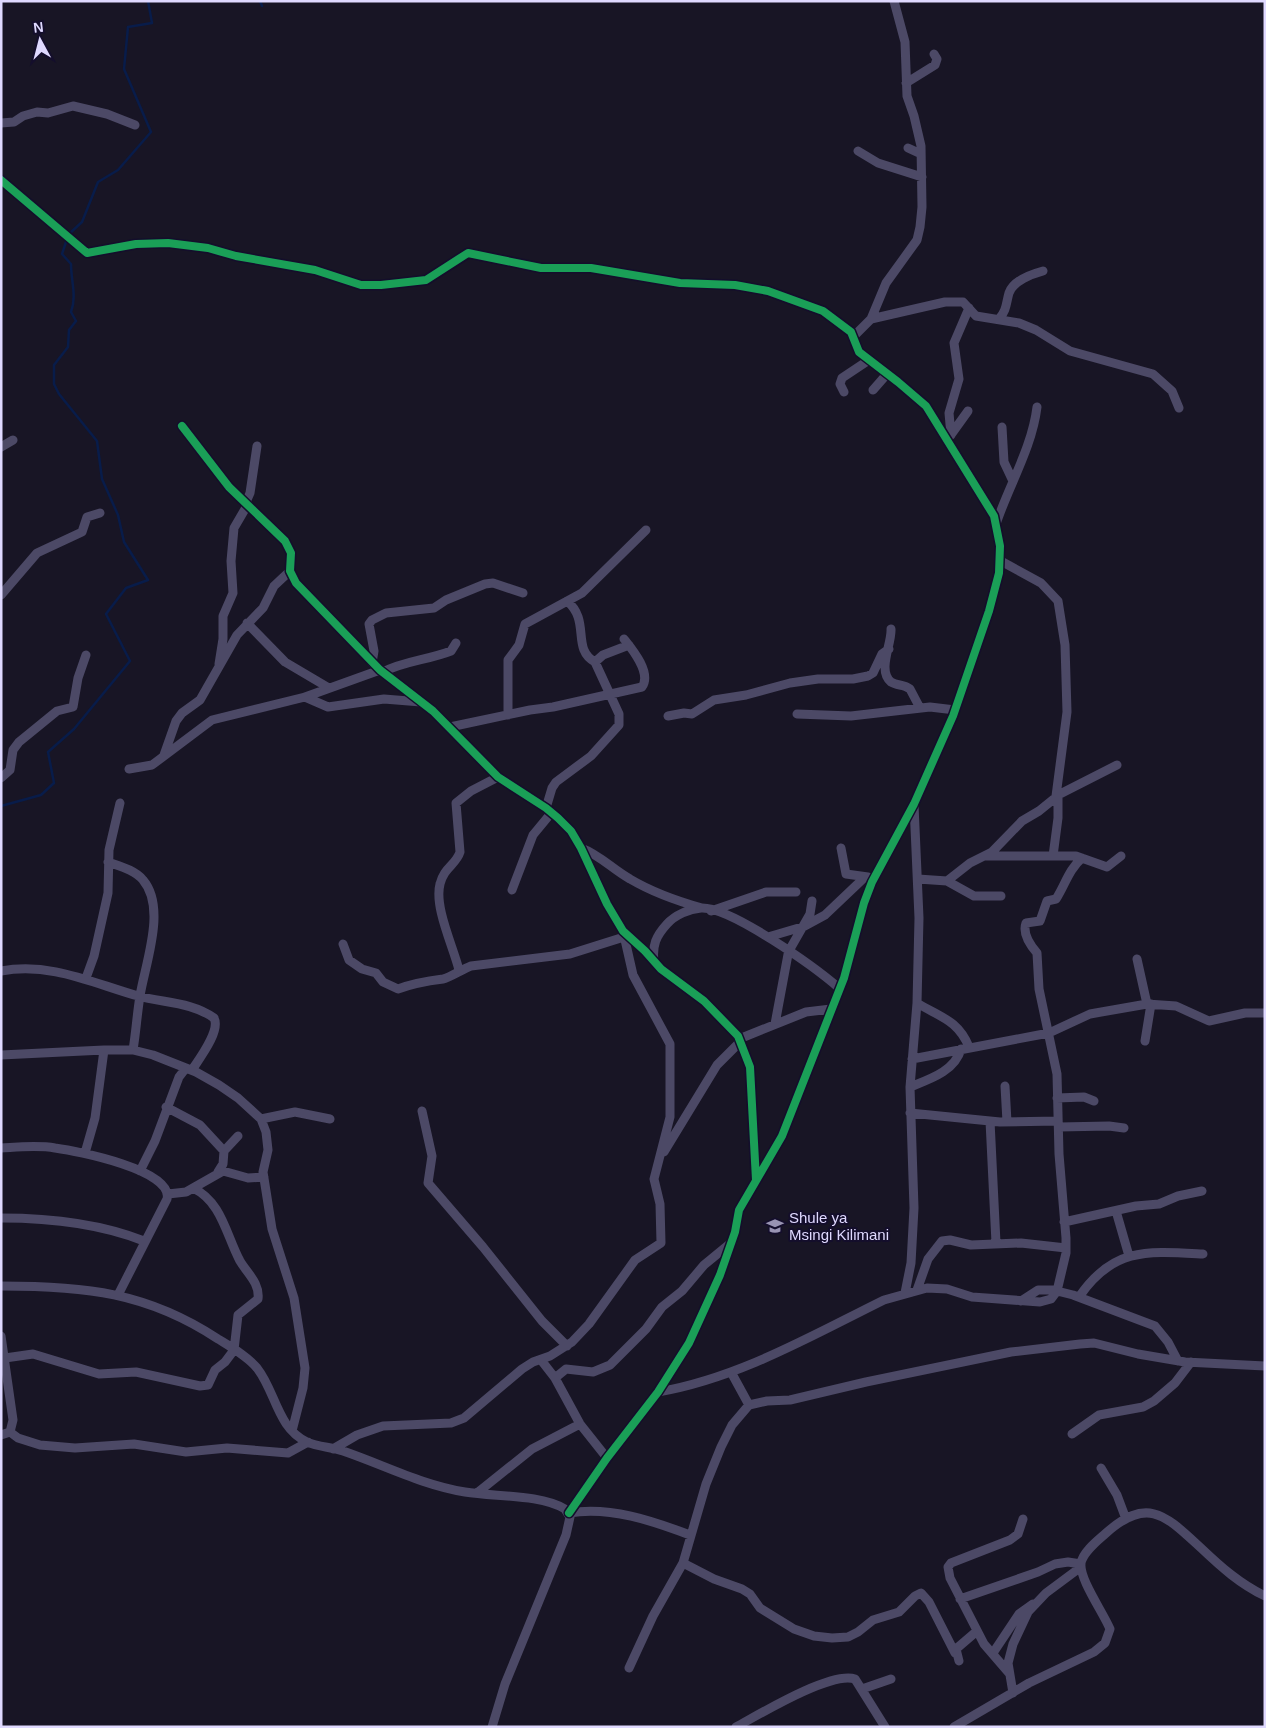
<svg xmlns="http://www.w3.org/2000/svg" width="1266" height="1728" font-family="Arial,sans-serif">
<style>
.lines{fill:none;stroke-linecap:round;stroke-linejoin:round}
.stream{stroke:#081c4a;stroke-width:2.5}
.minor{stroke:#4c4966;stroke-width:9}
.cycleway-casing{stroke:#140e2c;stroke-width:11}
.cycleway{stroke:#1a9f57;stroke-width:8}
.labels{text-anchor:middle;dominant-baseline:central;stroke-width:4;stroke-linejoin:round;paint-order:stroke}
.poi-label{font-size:15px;fill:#dfd9ff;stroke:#140e2c;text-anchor:start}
</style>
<rect width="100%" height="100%" fill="#181525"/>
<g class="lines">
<!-- stream -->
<path class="stream" d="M260 1 262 6
M69 234 82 222 98 182 118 170 151 132 124 69 128 27 152 23 148 1
M1 806 41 795 54 783 48 752 74 729 130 661 106 614 126 588 148 580 124 542 118 515 102 479 97 441 59 394 54 384V365L68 347 69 330 76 321 71 312C77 296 71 281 71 264L62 254 67 239"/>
<!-- minor -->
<path class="minor" d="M906 83 935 65 937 59 934 54
M1 123 14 122 23 116 37 112 48 113 73 106 107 114 135 125
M908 148 921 154
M858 151 878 163 922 177
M1 180 87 253 136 244 168 243 208 248 236 256 315 270 361 285H381L426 280 468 253 541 268H591L680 283 735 285 768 291 823 311 851 332 859 352 898 382 926 406 994 516 1000 546 999 573 989 611 953 716 914 804 872 882 864 903 844 978 782 1136 739 1210 735 1232 720 1275 689 1343 658 1392 607 1458 569 1513
M871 319 945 302H963L976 316 1019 323 1036 330 1070 351 1153 374 1172 391 1179 408
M999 319C1007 310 1006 303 1009 293 1013 281 1032 274 1043 271
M853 337 871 319 886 283 917 240 920 227 922 207 921 146 914 116 907 96 905 42 894 1
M873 390 887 374
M844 392 840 384 842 378 869 360
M182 426 229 487 285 541 291 553 290 571 296 583 380 670 433 711 498 777 546 808 558 818 571 831 581 848 607 904 623 931 645 951 661 969 704 1001 738 1036 750 1067 756 1180
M1002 427 1004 462 1012 479
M951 435 949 413 959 379 954 343 969 308
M950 436 968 411
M1 447 13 440
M246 502 250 493 257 446
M996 524C1009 485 1032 448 1037 407
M999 560 1041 583 1058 601 1065 645 1067 712 1056 796
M1 595 37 553 82 532 87 517 100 513
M567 601C591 621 571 649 595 662
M247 623 285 662 329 688
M891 629C892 644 877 670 891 682 897 686 904 684 910 689L920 708
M372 663 374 651 369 624 372 620 386 613 434 608 446 600 485 584 493 583 523 593
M219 664 223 639V616L233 593 231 561 234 528 248 504
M383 672C404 661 428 660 451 651L456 643
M305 697 328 707 384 699 421 702
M797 714 851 716 930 707 955 710
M508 715V660L519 645 525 624 582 593 646 530
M668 716 684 713 692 714 714 700 746 695 790 683 818 679H853L868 676 873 673 882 654 889 649
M450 727 530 710 553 707 642 687C652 673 632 649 624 639
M164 755 176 721 182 713 200 700 237 635 263 608 274 586 290 571
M129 769 152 765 212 720 305 697 380 670
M1 778 10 770 13 750 19 742 57 711 73 707 78 678 86 655
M546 808 552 788 556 782 591 756 619 725V714L595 662 603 655 629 645
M581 848C600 855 612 869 630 879 652 892 677 901 702 908
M841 848 846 874 868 877
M986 856H1076L1107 867 1121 856
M1053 856 1058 818V796
M108 862C119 866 135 870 143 880 167 908 145 964 140 996 137 1014 136 1032 133 1050
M918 879 947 881 974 896H1001
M947 881 970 863 992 852 1022 821 1039 811 1060 794 1117 765
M512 890 533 835 552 812
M711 911 766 892H796
M801 928 825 915 865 877
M768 937 802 927
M343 944 349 960 362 969 376 973 383 982 398 989C414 983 427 981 443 979 449 978 463 969 471 966L570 954 624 937
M790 949 810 914 812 901
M1137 959 1147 1004
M654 962C652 945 656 936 667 924 675 915 689 909 701 908 730 906 816 968 839 988
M459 970C453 946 434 907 440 884 444 867 456 865 460 852L456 803 471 791 498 777
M1 971C51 962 92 983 138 996 164 1003 192 1002 214 1018 221 1031 199 1059 192 1070
M86 978 94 956 108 893 109 850 120 803
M917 1003C940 1017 958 1020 969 1047
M775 1024 789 949
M739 1039 806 1012 831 1009
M1145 1041 1151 1004
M1 1055 104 1050H133L153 1055 196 1072 219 1085 238 1098 261 1119 266 1132 268 1150 263 1172 272 1229 294 1298 305 1368 303 1388 292 1431
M912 1059 1049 1033 1090 1014 1147 1004 1176 1006 1209 1021 1245 1013H1265
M1005 1086 1007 1122
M910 1087C930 1079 955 1071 961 1049
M1057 1098 1084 1097 1094 1101
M166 1107 200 1125 224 1151
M422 1111 432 1156 428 1183 483 1247 542 1321 567 1346
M910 1113 1000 1122 1058 1121
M261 1119 295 1112 330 1119
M990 1121 996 1243
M1059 1127 1109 1126 1124 1128
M1 1148C19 1147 38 1145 55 1148 77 1151 174 1170 167 1199L118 1295
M664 1152 717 1065 740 1042
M85 1153 95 1118 104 1050
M140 1171 155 1141 179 1077 186 1068
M218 1172 223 1164 224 1151 238 1136
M168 1194 186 1192 223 1171 248 1178 264 1177
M1116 1211 1129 1256
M1 1218C47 1218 101 1224 144 1241
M1064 1222 1136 1206 1159 1204 1178 1196 1202 1191
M1 1286C84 1286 147 1292 218 1339 231 1347 247 1356 257 1368 276 1392 277 1428 307 1442 318 1447 331 1447 343 1451 384 1465 422 1485 465 1492 495 1497 540 1494 565 1509L570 1517 566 1535 505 1684 492 1727
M917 1290 928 1259 942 1241 950 1240 971 1245 1021 1243 1066 1248
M1057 1291 1073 1295 1155 1326 1168 1342 1178 1361
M905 1293 911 1263 914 1208 910 1087 917 1003 919 918 914 805
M1079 1297C1113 1247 1148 1251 1203 1254
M1021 1301 1038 1290H1058
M1 1336 13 1420 10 1432 1 1435
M5 1358 33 1354 99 1374 136 1372 200 1386 208 1385 215 1370 225 1362 234 1350 238 1315 258 1299C260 1283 247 1273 240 1261 226 1235 222 1202 193 1188
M541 1360 555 1378 580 1424 607 1458
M731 1372 749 1405
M555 1378 566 1369 593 1372 610 1365 646 1329 662 1307 682 1291 704 1265 732 1242
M658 1392C739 1378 811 1336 884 1300L927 1288 947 1289 972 1297 1040 1302 1051 1299 1057 1291 1066 1253V1238L1059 1154 1057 1074 1039 989 1037 953C1030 945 1022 934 1026 923L1040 921 1047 901 1056 899C1065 885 1069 869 1082 858
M10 1432 18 1438 40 1445 75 1448 134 1444 186 1452 227 1448 288 1453 308 1442
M1072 1434 1099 1415 1143 1407 1154 1401 1175 1383 1191 1362
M333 1449 357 1435 383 1426 451 1423 464 1418 522 1369 533 1362 550 1356 572 1342 589 1324 635 1260 661 1243 660 1204 654 1179 670 1117V1044L633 975 623 931
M1101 1468 1117 1495 1126 1519
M477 1493 532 1449 580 1424
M569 1513C610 1506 653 1521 690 1535
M683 1563 714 1579 742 1589 750 1594 760 1608 794 1629 814 1636 832 1638 848 1637 858 1632 873 1620 899 1612 915 1596 921 1593 929 1602 955 1653
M960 1599 1038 1572 1055 1564 1068 1562 1081 1564
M993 1653 1019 1614 1033 1604
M959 1661 956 1649 977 1631
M629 1668 653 1616 683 1563 706 1484 721 1447 732 1425 749 1405 767 1401 790 1400 866 1382 1011 1352 1080 1344 1094 1343 1138 1354 1185 1362 1265 1366
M1009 1673 984 1644 950 1578 948 1567 951 1563 1010 1540 1018 1534 1023 1519
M862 1689 891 1679
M1013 1693 1008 1663 1013 1644 1028 1612 1046 1593 1081 1567
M736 1727C760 1714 831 1671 855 1679L885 1727
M954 1727 1029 1683 1094 1652 1105 1643 1110 1629C1103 1612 1079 1579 1081 1563 1083 1552 1097 1541 1105 1534 1148 1495 1166 1516 1201 1548 1221 1567 1240 1584 1265 1596"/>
<!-- cycleway casing -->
<g class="cycleway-casing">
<path id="cycleway" d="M1 180 87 253 136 244 168 243 208 248 236 256 315 270 361 285H381L426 280 468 253 541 268H591L680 283 735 285 768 291 823 311 851 332 859 352 898 382 926 406 994 516 1000 546 999 573 989 611 953 716 914 804 872 882 864 903 844 978 782 1136 739 1210 735 1232 720 1275 689 1343 658 1392 607 1458 569 1513
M182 426 229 487 285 541 291 553 290 571 296 583 380 670 433 711 498 777 546 808 558 818 571 831 581 848 607 904 623 931 645 951 661 969 704 1001 738 1036 750 1067 756 1180"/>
</g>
<!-- cycleway -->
<use href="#cycleway" class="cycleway"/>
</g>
<!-- icons -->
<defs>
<g id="school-bare" transform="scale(1.35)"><path d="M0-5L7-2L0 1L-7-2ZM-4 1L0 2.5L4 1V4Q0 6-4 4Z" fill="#9994b3" stroke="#140e2c" stroke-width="2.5" paint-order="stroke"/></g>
</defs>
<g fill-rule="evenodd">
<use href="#school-bare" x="775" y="1226"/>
</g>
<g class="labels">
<!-- poi labels -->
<g class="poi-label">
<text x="789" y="1217">Shule ya<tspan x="789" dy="17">Msingi Kilimani</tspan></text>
</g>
</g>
<!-- border -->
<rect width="1266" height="1728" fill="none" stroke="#dfd9ff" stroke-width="5"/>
<!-- north arrow -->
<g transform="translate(40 40) rotate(353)" stroke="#140e2c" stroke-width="4" paint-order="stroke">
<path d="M0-4L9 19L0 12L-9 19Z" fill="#dfd9ff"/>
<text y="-8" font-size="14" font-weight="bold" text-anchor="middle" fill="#dfd9ff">N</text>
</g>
</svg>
